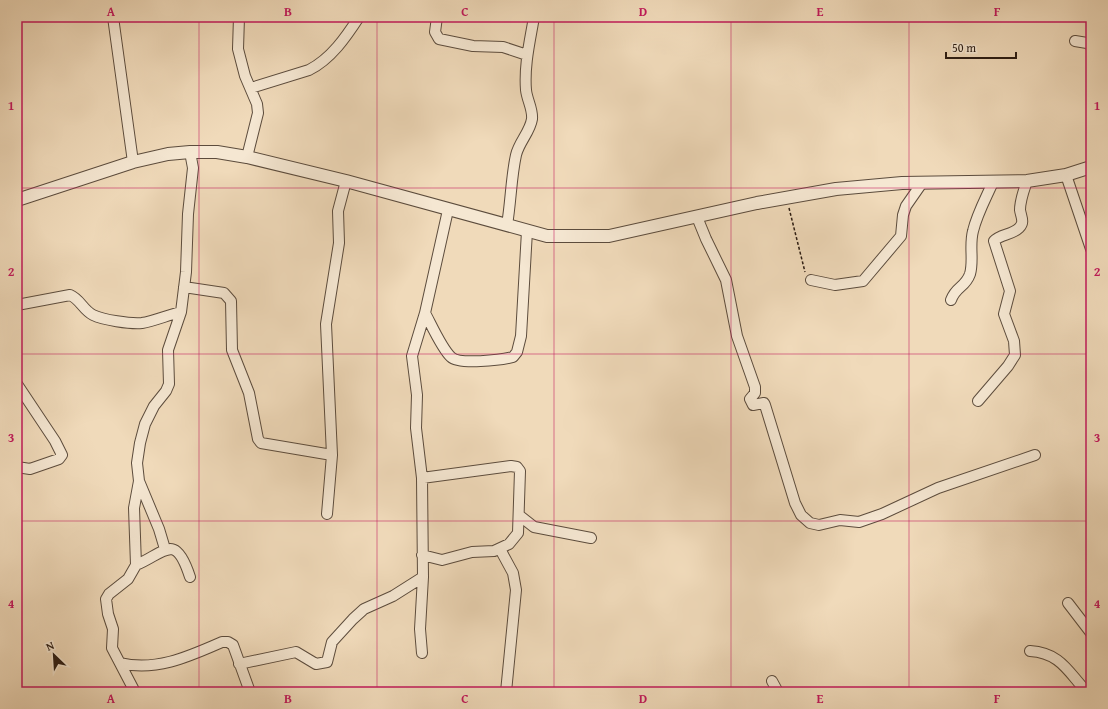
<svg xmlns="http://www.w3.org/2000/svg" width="1108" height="709" font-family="'Gentium Book Plus',serif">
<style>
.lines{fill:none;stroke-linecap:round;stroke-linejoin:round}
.minor-casing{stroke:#5c4c3d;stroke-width:12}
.tertiary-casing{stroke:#5c4c3d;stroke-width:14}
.path{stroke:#2b1c13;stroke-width:1.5;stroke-dasharray:3 2;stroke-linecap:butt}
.minor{stroke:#f5e7d2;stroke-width:10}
.tertiary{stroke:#f5e7d2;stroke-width:12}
.grid{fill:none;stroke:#c2185b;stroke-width:1;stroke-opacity:0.55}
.neatline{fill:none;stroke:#c2185b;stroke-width:1.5}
.grid-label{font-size:13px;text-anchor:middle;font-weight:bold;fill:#c2185b}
</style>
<rect width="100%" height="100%" fill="#f0daba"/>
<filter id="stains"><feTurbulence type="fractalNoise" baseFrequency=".005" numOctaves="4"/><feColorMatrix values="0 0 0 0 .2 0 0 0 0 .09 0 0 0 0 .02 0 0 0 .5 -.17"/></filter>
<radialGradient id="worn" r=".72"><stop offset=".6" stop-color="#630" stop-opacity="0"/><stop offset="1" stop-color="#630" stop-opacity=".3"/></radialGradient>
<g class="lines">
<!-- minor casing -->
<g class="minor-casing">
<path id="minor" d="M113 17 133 162
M239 17 238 49 245 76 257 104 258 113 247 157
M437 17 435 32 439 39 473 46 503 47 527 55
M1075 41 1087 43 1091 46
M251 88 309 70C331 59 346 37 359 17
M1066 175 1091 249
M697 217 706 239 726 280 737 336 755 387V393L750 399 753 405 764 403 765 405 795 503 801 515 810 523 819 525 840 520 859 522 882 514 938 488 1035 455
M507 225C511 201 511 178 516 155 519 142 530 132 532 119 533 109 527 100 526 90 524 65 530 41 534 17
M811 280 835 285 863 281 901 236 903 215 906 206 922 183
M184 287 224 293 231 301 232 350 249 393 258 439 261 443 332 455
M951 300C956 286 965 288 970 274 974 260 969 246 973 231 977 214 986 198 993 182
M17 305 70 295C80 299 83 310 93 315 103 320 130 324 142 323 154 321 168 315 181 312
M425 313C431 324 442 349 451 357 459 365 501 360 513 357L517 352 521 336 527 231
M17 384 55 441 62 455 59 459 30 469 17 467
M978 401 1008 366 1015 355 1014 341 1004 314 1010 291 994 241C1000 234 1012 235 1019 228 1025 222 1021 217 1020 210 1020 200 1024 190 1027 181
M327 514 332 455 326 324 339 243 338 211 346 181
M520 516 534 527 591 538
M165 549 159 529 139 481 137 463 140 443 145 424 154 406 166 391 169 384 168 350 181 312 186 272 188 214 193 168 190 152
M500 549 513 573 516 590 506 692
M422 555 442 560 472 552 494 551 509 544 518 533 520 471 517 467 511 466 422 478
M136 565C165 553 175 531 190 577
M1068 603 1091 633
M1030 651C1061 653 1068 672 1087 692
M422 653 420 629 423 577 422 478 416 428 417 395 412 356 425 313 448 210
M120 663C156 672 190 656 222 642H228L233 645 250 692
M239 664 296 652 316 664 327 662 332 642 353 619 364 609 393 596 423 577
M772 681 778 692
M135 692 112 648 113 629 108 614 106 599 109 594 128 579 136 565 134 508 139 481"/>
</g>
<!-- tertiary casing -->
<g class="tertiary-casing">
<path id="tertiary" d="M17 200 133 162 168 154 190 152H217L247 157 346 181 547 236H609L757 203 836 189 902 183 1027 181 1066 175 1091 167"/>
</g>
<!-- path -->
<path class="path" d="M789 208 805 272"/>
<!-- minor -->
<use href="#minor" class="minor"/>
<!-- tertiary -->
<use href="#tertiary" class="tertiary"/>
</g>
<!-- grid -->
<path class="grid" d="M199 17V692M377 17V692M554 17V692M731 17V692M909 17V692M17 188H1091M17 354H1091M17 521H1091"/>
<!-- margin -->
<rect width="1108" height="709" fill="none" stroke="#f0daba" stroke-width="44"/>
<!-- north arrow -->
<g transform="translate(54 655) rotate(335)" stroke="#f5e7d2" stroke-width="3" paint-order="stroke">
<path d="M0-3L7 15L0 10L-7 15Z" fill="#2b1c13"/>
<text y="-6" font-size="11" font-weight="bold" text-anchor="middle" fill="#2b1c13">N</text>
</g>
<!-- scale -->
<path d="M946 52v6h70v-6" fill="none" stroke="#2b1c13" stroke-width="2"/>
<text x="952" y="52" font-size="12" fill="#2b1c13" stroke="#f5e7d2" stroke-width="3" paint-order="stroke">50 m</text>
<rect x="22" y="22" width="1064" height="665" class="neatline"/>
<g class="grid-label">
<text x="111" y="16">A</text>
<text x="288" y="16">B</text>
<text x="465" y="16">C</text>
<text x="643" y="16">D</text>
<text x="820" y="16">E</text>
<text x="997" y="16">F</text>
<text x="11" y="110">1</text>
<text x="1097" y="110">1</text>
<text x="11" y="276">2</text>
<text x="1097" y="276">2</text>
<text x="11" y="442">3</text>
<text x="1097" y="442">3</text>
<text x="11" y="608">4</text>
<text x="1097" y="608">4</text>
<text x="111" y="703">A</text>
<text x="288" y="703">B</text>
<text x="465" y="703">C</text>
<text x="643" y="703">D</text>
<text x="820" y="703">E</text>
<text x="997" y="703">F</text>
</g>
<rect width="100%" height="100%" filter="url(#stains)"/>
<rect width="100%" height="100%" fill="url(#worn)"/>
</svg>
